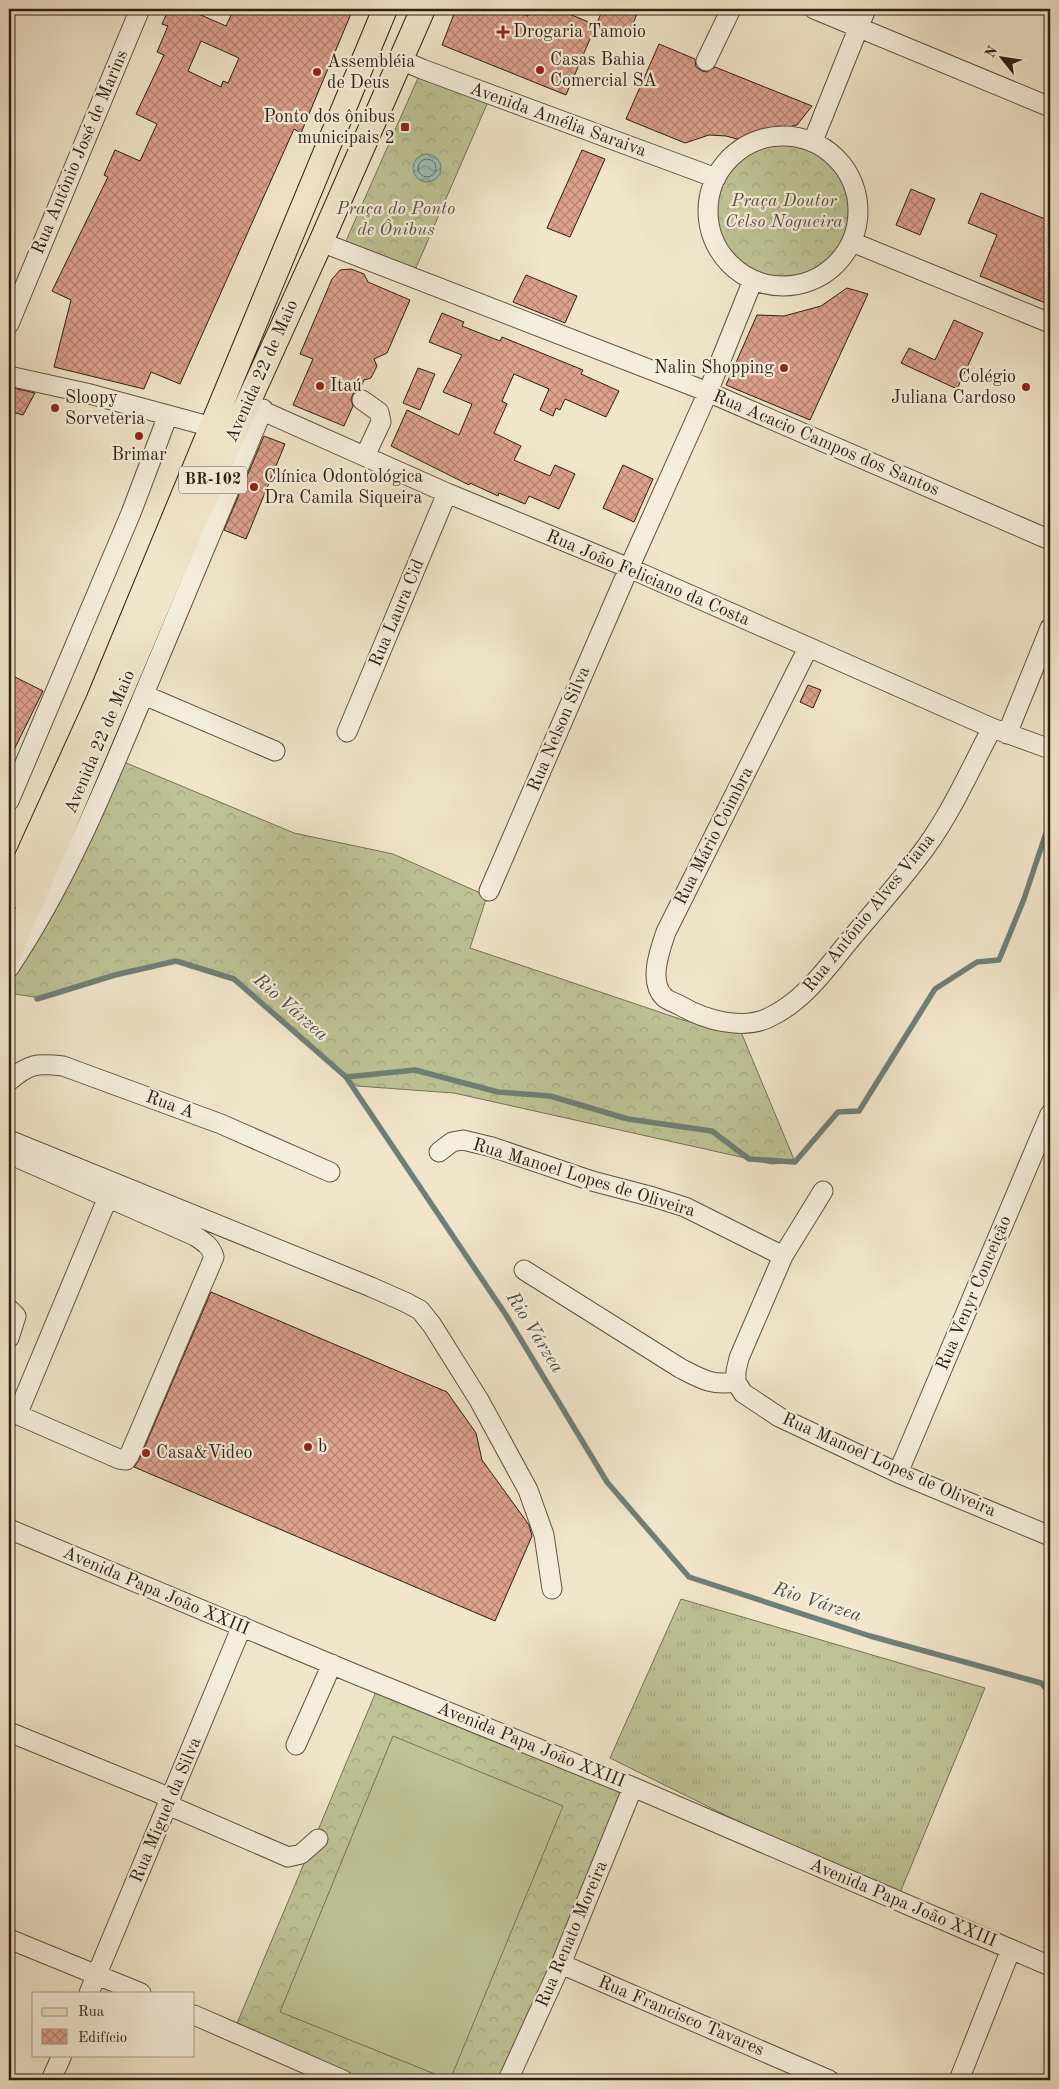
<svg xmlns="http://www.w3.org/2000/svg" width="1059" height="2089" font-family="'Old Standard TT',serif">
<style>
.grass{fill:url(#grass-tufts);stroke:#767054}
.forest{fill:url(#forest-crowns);stroke:#767054}
.pitch{fill:#bdc395;stroke:#767054}
.water{fill:url(#water-waves);stroke:#6f7f76}
.lines{fill:none;stroke-linecap:round;stroke-linejoin:round}
.shore{stroke:#646e66;stroke-width:1}
.stream{stroke:#6f7f76;stroke-width:5.5}
.building{fill:url(#building-cross-hatch);stroke:#2e1e12;fill-rule:evenodd}
.minor-casing{stroke:#5f5040;stroke-width:21}
.major-casing{stroke:#2e1e12;stroke-width:26}
.minor{stroke:#f6eedd;stroke-width:19}
.major{stroke:#f1e5cb;stroke-width:24}
.poi-dot{fill:#8f2418;stroke:#f6eedd;stroke-width:2}
.labels{text-anchor:middle;dominant-baseline:central;stroke-width:4.5;stroke-linejoin:round;paint-order:stroke}
.shield{fill:#f6eedd;stroke:#6a5c4f;stroke-width:1}
.shield-label{font-size:16px;font-weight:bold;fill:#2e1e12}
.poi-label{font-size:18px;fill:#2e1e12;stroke:#f6eedd;text-anchor:start}
.street-label{font-size:18px;fill:#2e1e12;stroke:#f6eedd}
.park-label{font-size:18px;font-style:italic;fill:#595039;stroke:#f6eedd}
.water-label{font-size:19px;font-style:italic;fill:#4f4e44;stroke:#f6eedd}
</style>
<defs>
<pattern id="grass-tufts" width="24" height="20" patternUnits="userSpaceOnUse" patternTransform="scale(1.25)"><rect width="24" height="20" fill="#bdc395"/><path d="M3 7l-1-3M5 7V3M7 7l1-3M15 17l-1-3M17 17v-4M19 17l1-3" fill="none" stroke="#a3a77f"/></pattern>
<pattern id="forest-crowns" width="20" height="18" patternUnits="userSpaceOnUse" patternTransform="scale(1.25)"><rect width="20" height="18" fill="#bdc395"/><path d="M2 6a3 3 0 1 1 6 0M12 15a3 3 0 1 1 6 0" fill="none" stroke="#a3a77f"/></pattern>
<pattern id="water-waves" width="16" height="10" patternUnits="userSpaceOnUse" patternTransform="scale(1.25)"><rect width="16" height="10" fill="#9bbfb9"/><path d="M0 5q4-4 8 0t8 0" fill="none" stroke="#7f9b95"/></pattern>
<pattern id="building-cross-hatch" width="8" height="8" patternUnits="userSpaceOnUse" patternTransform="scale(1.25)"><rect width="8" height="8" fill="#dda18e"/><path d="M0 0l8 8M0 8l8-8" fill="none" stroke="#b48373"/></pattern>
</defs>
<rect width="100%" height="100%" fill="#f1e5cb"/>
<filter id="stains"><feTurbulence type="fractalNoise" baseFrequency=".004" numOctaves="4"/><feColorMatrix values="0 0 0 0 .2 0 0 0 0 .09 0 0 0 0 .02 0 0 0 .5 -.17"/></filter>
<radialGradient id="worn" r=".72"><stop offset=".6" stop-color="#630" stop-opacity="0"/><stop offset="1" stop-color="#630" stop-opacity=".3"/></radialGradient>
<!-- grass -->
<path class="grass" d="M681 1599 985 1688 897 1900 610 1758Z"/>
<!-- forest -->
<path class="forest" d="M422 69 491 95 412 277 342 250Z
M711 211a73 73 0 1 1 146 0a73 73 0 1 1-146 0Z
M112 757 294 833 393 854 487 896 470 948 686 1021 741 1032 795 1162 772 1164 454 1093 357 1086 234 979 176 961 115 975 40 998 9 993V953L60 872Z
M378 1687 633 1787 510 2080H328L230 2040Z"/>
<!-- pitch -->
<path class="pitch" d="M393 1736 563 1806 450 2080 280 2012Z"/>
<!-- water -->
<path class="water" d="M413 168a14 14 0 1 1 28 0a14 14 0 1 1-28 0Z"/>
<g class="lines">
<!-- shore -->
<path class="shore" d="M418 168a9 9 0 1 1 18 0a9 9 0 1 1-18 0Z"/>
<!-- stream -->
<path class="stream" d="M37 999 115 975 176 961 234 979 346 1077 506 1315 607 1482 689 1577 870 1636 1041 1683 1050 1693
M346 1077 415 1070 498 1092 550 1096 628 1119 712 1131 749 1159 795 1162 838 1112 859 1111 935 989 977 962 999 960 1024 899 1050 821"/>
</g>
<!-- building -->
<path class="building" d="M169 9H187L226 26 234 9H353L301 133 294 129 180 384 151 372 144 389 54 367 71 300 52 291 108 177 104 175 115 150 140 161 157 124 136 114 164 55 157 52 168 26 162 24ZM201 41 239 58 228 83 223 81 221 87 188 71Z
M456 9H510L528 16 531 9H557L596 25 566 95 442 45Z
M603 9H639L627 38 596 25Z
M659 44 695 59 696 67 702 71 707 72 715 67 812 106 797 125 789 127 778 126 737 139 726 136 709 135 685 143 626 119Z
M582 150 605 159 570 237 547 228Z
M911 189 935 199 920 235 896 225Z
M981 193 1050 221V305L980 276 997 235 968 223Z
M351 269 364 274 368 282 410 300 387 353 374 359 377 366 371 378 364 380 360 389 353 394 351 399 353 406 344 426 293 405 313 359 300 354 332 279 340 270Z
M526 275 577 296 565 323 513 302Z
M847 288 868 294 810 420 726 385 757 315 784 316 821 306Z
M442 313 464 322 462 326 500 341 502 337 583 370 581 374 619 391 606 417 565 399 560 410 556 408 553 416 540 410 549 389 514 374 502 401 507 404 494 433 521 446 514 460 550 476 555 465 575 474 559 509 529 496 525 504 499 493 498 496 470 483 469 485 391 446 407 410 459 435 472 404 443 392 462 355 429 342Z
M954 320 983 333 957 389 901 363 909 348 935 360Z
M418 368 435 374 420 410 403 403Z
M9 387 35 393 23 415 9 411Z
M264 436 285 444 246 539 224 530Z
M623 465 653 479 634 522 603 508Z
M9 674 43 691 9 760Z
M808 685 821 690 813 708 800 702Z
M211 1292 447 1392 476 1433 482 1460 529 1525 532 1536 495 1621 134 1467 139 1460Z"/>
<g class="lines">
<!-- minor casing -->
<g class="minor-casing">
<path id="minor" d="M814 9 1050 107
M401 60 422 69 716 178
M706 61 731 9
M708 211a75 75 0 1 1 150 0a75 75 0 1 1-150 0Z
M813 141 866 9
M321 242 708 392 1050 540
M852 242 1050 323
M9 324 140 9
M9 376 86 393 212 427
M362 400 379 412 381 422 365 456
M247 404 447 493 629 568 992 728 1050 749
M808 648 666 932C660 950 648 981 664 997 668 1001 676 1003 681 1006 705 1020 741 1030 768 1018 803 1002 826 969 849 941 875 910 902 880 926 847 952 811 971 768 992 728
M144 695 275 751
M347 732 447 493
M1007 734 1050 628
M9 801 131 513 168 415
M489 891 629 568 708 392 753 280
M9 968C67 881 106 785 146 689 185 596 223 503 263 409
M9 1081C29 1064 36 1063 63 1066L221 1124 330 1172
M9 1140 371 1287 405 1302 420 1310 432 1325 479 1400 528 1490 544 1535 552 1589
M439 1152 452 1142 463 1140 492 1147 592 1181 653 1197 685 1207 783 1256
M9 1154 195 1236C204 1242 211 1246 214 1257L129 1456 126 1460 119 1459 9 1411
M823 1191 783 1256 739 1358 736 1371V1382L743 1393 779 1417 898 1473 1050 1536
M524 1270 680 1368C701 1379 712 1386 736 1382
M9 1309 16 1316 9 1338
M17 1415 108 1197
M898 1473 1050 1114
M9 1529 357 1675 633 1787 1050 1966
M9 1732 171 1798
M296 1745 332 1664
M168 1805 288 1857 301 1854 318 1839
M9 1939 141 1993
M561 1964 829 2080
M89 1993 242 1626
M194 2015 343 2080
M51 2080 62 2055
M508 2080 561 1964 633 1787
M959 2080 1011 1949"/>
</g>
<!-- major casing -->
<g class="major-casing">
<path id="major" d="M9 897 98 701 385 9
M9 954 186 539 321 242 423 9"/>
</g>
<!-- minor -->
<use href="#minor" class="minor"/>
<!-- major -->
<use href="#major" class="major"/>
</g>
<!-- markers -->
<g class="poi-dot">
<path d="M500.5 24.5h5v5h5v5h-5v5h-5v-5h-5v-5h5z"/>
<circle cx="540" cy="70" r="5"/>
<circle cx="317" cy="72" r="5"/>
<rect x="400" y="122" width="10" height="10" rx="2.5"/>
<circle cx="784" cy="368" r="5"/>
<circle cx="320" cy="386" r="5"/>
<circle cx="1026" cy="387" r="5"/>
<circle cx="55" cy="408" r="5"/>
<circle cx="139" cy="436" r="5"/>
<circle cx="254" cy="487" r="5"/>
<circle cx="308" cy="1447" r="5"/>
<circle cx="146" cy="1453" r="5"/>
</g>
<g class="labels">
<!-- shield labels -->
<rect class="shield" x="179" y="466.5" width="68" height="27" rx="4"/>
<g class="shield-label">
<text x="213" y="480">BR-102</text>
</g>
<!-- poi labels -->
<g class="poi-label">
<text x="513" y="32">Drogaria Tamoio</text>
<text x="550" y="60">Casas Bahia<tspan x="550" dy="21">Comercial SA</tspan></text>
<text x="327" y="62">Assembléia<tspan x="327" dy="21">de Deus</tspan></text>
<text x="395" y="117" text-anchor="end">Ponto dos ônibus<tspan x="395" dy="21">municipais 2</tspan></text>
<text x="774" y="368" text-anchor="end">Nalin Shopping</text>
<text x="1016" y="377" text-anchor="end">Colégio<tspan x="1016" dy="21">Juliana Cardoso</tspan></text>
<text x="330" y="386">Itaú</text>
<text x="65" y="398">Sloopy<tspan x="65" dy="21">Sorveteria</tspan></text>
<text x="139" y="455" text-anchor="middle">Brimar</text>
<text x="264" y="477">Clínica Odontológica<tspan x="264" dy="21">Dra Camila Siqueira</tspan></text>
<text x="318" y="1447">b</text>
<text x="156" y="1453">Casa&amp;Video</text>
</g>
<!-- street labels -->
<g class="street-label">
<text transform="translate(558 120) rotate(20)">Avenida Amélia Saraiva</text>
<text transform="translate(80 152) rotate(-67)">Rua Antônio José de Marins</text>
<text transform="translate(262 371) rotate(-66)">Avenida 22 de Maio</text>
<text transform="translate(826 443) rotate(23)">Rua Acacio Campos dos Santos</text>
<text transform="translate(648 578) rotate(23)">Rua João Feliciano da Costa</text>
<text transform="translate(397 613) rotate(-67)">Rua Laura Cid</text>
<text transform="translate(559 729) rotate(-67)">Rua Nelson Silva</text>
<text transform="translate(100 742) rotate(-67)">Avenida 22 de Maio</text>
<text transform="translate(714 836) rotate(-63)">Rua Mário Coimbra</text>
<text transform="translate(869 913) rotate(-51)">Rua Antônio Alves Viana</text>
<text transform="translate(170 1105) rotate(20)">Rua A</text>
<text transform="translate(584 1178) rotate(17)">Rua Manoel Lopes de Oliveira</text>
<text transform="translate(974 1293) rotate(-67)">Rua Venyr Conceição</text>
<text transform="translate(889 1465) rotate(24)">Rua Manoel Lopes de Oliveira</text>
<text transform="translate(156 1591) rotate(23)">Avenida Papa João XXIII</text>
<text transform="translate(531 1745) rotate(22)">Avenida Papa João XXIII</text>
<text transform="translate(166 1810) rotate(-67)">Rua Miguel da Silva</text>
<text transform="translate(903 1903) rotate(23)">Avenida Papa João XXIII</text>
<text transform="translate(572 1934) rotate(-67)">Rua Renato Moreira</text>
<text transform="translate(681 2016) rotate(23)">Rua Francisco Tavares</text>
</g>
<!-- park labels -->
<g class="park-label">
<text x="784" y="201">Praça Doutor<tspan x="784" dy="21">Celso Nogueira</tspan></text>
<text x="396" y="209">Praça do Ponto<tspan x="396" dy="21">de Ônibus</tspan></text>
</g>
<!-- water labels -->
<g class="water-label">
<text transform="translate(290 1008) rotate(41)">Rio Várzea</text>
<text transform="translate(534 1333) rotate(58)">Rio Várzea</text>
<text transform="translate(817 1603) rotate(18)">Rio Várzea</text>
</g>
</g>
<!-- margin -->
<rect width="1059" height="2089" fill="none" stroke="#f1e5cb" stroke-width="30"/>
<rect x="10" y="10" width="1039" height="2069" fill="none" stroke="#2e1e12" stroke-width="2.5"/>
<rect x="15" y="15" width="1029" height="2059" fill="none" stroke="#2e1e12"/>
<!-- legend -->
<rect x="32" y="1992" width="162" height="65" fill="#f6eedd" stroke="#a69b8c"/>
<rect x="42" y="2008" width="25" height="8" fill="#f1e5cb" stroke="#a69b8c"/>
<text x="78" y="2016" font-size="15" fill="#2e1e12">Rua</text>
<rect x="42" y="2029" width="25" height="15" fill="url(#building-cross-hatch)" stroke="#a69b8c"/>
<text x="78" y="2042" font-size="15" fill="#2e1e12">Edifício</text>
<!-- north arrow -->
<g transform="translate(1002 58) rotate(300)" stroke="#f6eedd" stroke-width="4" paint-order="stroke">
<path d="M0-4L9 19L0 12L-9 19Z" fill="#2e1e12"/>
<text y="-8" font-size="14" font-weight="bold" text-anchor="middle" fill="#2e1e12">N</text>
</g>
<rect width="100%" height="100%" filter="url(#stains)"/>
<rect width="100%" height="100%" fill="url(#worn)"/>
</svg>
